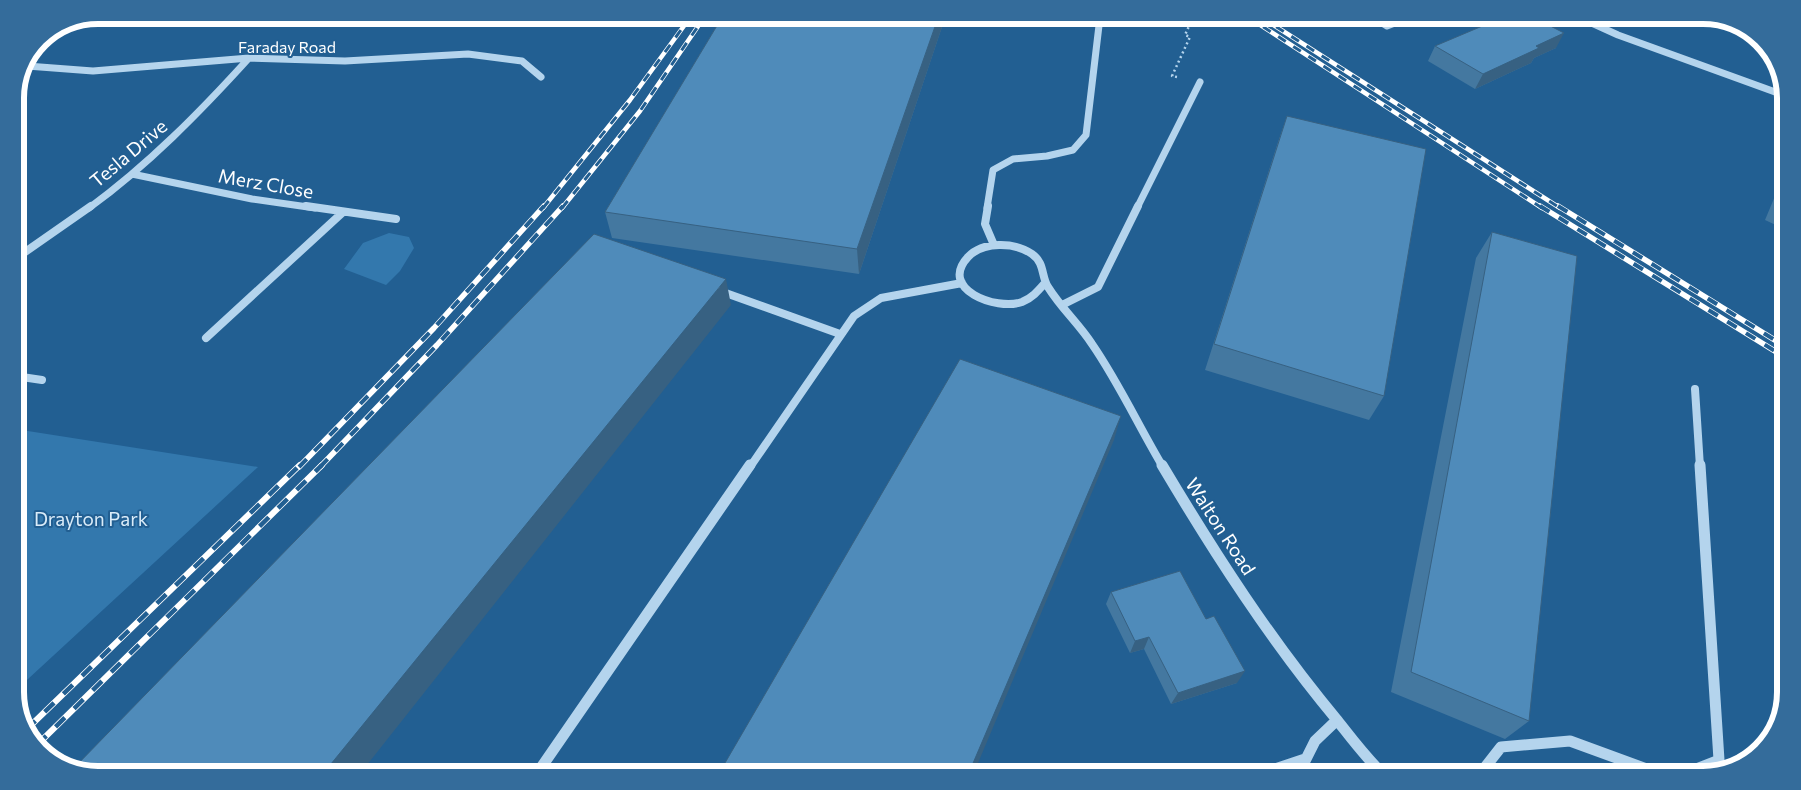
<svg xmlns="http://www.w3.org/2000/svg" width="1801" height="790" font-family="Commissioner,sans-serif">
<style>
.green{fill:#3378ad}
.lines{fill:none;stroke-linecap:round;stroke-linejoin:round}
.path{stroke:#b4d4ed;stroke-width:2.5;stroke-dasharray:2 3;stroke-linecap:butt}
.minor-far2{stroke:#b4d4ed;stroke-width:7}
.minor-far1{stroke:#b4d4ed;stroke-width:8}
.minor{stroke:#b4d4ed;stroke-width:11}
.rail-far2-casing{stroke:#fff;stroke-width:4.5}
.rail-far1-casing{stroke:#fff;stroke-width:5.5}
.rail-casing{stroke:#fff;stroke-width:6}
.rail-far2{stroke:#225f92;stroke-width:3;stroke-dasharray:9;stroke-linecap:butt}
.rail-far1{stroke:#225f92;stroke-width:4;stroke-dasharray:11;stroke-linecap:butt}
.rail{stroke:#225f92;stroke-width:4.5;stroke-dasharray:13;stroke-linecap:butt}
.wall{fill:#4478a0}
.shaded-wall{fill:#376182}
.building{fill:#4f8bba;stroke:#376182}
.labels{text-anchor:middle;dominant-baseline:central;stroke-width:4;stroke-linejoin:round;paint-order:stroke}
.far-street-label{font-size:16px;fill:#fff;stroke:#225f92}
.street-label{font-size:19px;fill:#fff;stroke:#225f92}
.park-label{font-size:19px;fill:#daecf9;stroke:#225f92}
.rim{fill:none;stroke:#fff;stroke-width:6}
</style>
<rect width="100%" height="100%" fill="#225f92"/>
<!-- green -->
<path class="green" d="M389 233 409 237 414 248 400 271 386 285 344 269 363 243Z
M15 429 258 467 15 691Z"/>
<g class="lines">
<!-- path -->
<path class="path" d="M1177 77 1172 76 1190 37 1185 35 1193 17"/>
<!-- minor-far2 -->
<path class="minor-far2" d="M1574 15 1618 35 1786 96
M1371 16 1387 26 1413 16
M33 53 63 23
M27 66 93 71 249 58 345 61 468 54 522 61 541 77
M132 174 252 199 315 208
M89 208C148 165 200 112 249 58
M987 208 993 170 1013 159 1047 156 1073 150 1086 135 1100 17
M1137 208 1200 82"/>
<!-- minor-far1 -->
<path class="minor-far1" d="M306 206 396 219
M988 206 985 224 994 245
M15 259 91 206
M1045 283C1038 291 1032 298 1022 302 996 311 938 289 968 257 983 241 1015 242 1032 254 1045 263 1041 276 1048 287 1061 308 1079 324 1092 344 1119 383 1139 427 1163 467
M720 291 840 334
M1062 305 1098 287 1138 206
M206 338 342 213
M15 376 42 380
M1695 389 1700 467
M750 467 854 316 881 298 962 283"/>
<!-- minor -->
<path class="minor" d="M1162 465C1215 554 1271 641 1337 720 1352 739 1366 758 1384 775
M536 775 750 465
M1257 775 1305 759
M1305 775 1302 767 1315 741 1337 720
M1479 775 1501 747 1570 741 1663 775
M1681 775 1719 760 1700 465"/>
<!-- rail-far2 casing -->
<g class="rail-far2-casing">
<path id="rail-far2" d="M1248 17 1542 208
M1261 17 1560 208
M543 208 630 100 689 19
M562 208 640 111 703 19"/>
</g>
<!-- rail-far1 casing -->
<g class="rail-far1-casing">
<path id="rail-far1" d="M1540 206 1783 356
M1558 206 1783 345
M299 467 434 328 544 206
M320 467 437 345 563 206"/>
</g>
<!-- rail casing -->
<g class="rail-casing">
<path id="rail" d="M26 730 300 465
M37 745 322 465"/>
</g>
<!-- rail-far2 -->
<use href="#rail-far2" class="rail-far2"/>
<!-- rail-far1 -->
<use href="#rail-far1" class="rail-far1"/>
<!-- rail -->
<use href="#rail" class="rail"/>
</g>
<!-- wall -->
<path class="wall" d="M945 18 859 274 612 238 605 212 721 19Z
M1435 46 1556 48 1534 58 1531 63 1475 89 1428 61Z
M1287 116 1384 396 1369 420 1205 370 1278 142Z
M1785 184 1784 229 1765 220 1775 196Z
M1492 232 1529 721 1505 739 1391 692 1476 258Z
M1111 592 1237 683 1171 704 1144 649 1130 653 1106 604Z"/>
<!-- shaded-wall -->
<path class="shaded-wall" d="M938 18H945L859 274 857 249Z
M1564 33 1556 48 1534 58 1531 63 1475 89 1483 74 1536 46Z
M726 279 731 305 359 775H322Z
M1121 416 1114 440 973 775H968Z
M1149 637 1144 649 1130 653 1135 641Z
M1245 671 1237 683 1171 704 1178 693Z"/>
<!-- building -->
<path class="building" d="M1506 16H1531L1564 33 1536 46 1539 48 1483 74 1435 46Z
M938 18 857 249 605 212 721 19Z
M1287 116 1426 149 1384 396 1214 344Z
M1785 189V208L1778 205Z
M1492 232 1577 256 1529 721 1411 672Z
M594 234 726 279 322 775H98L72 770Z
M960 359 1121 416 968 775H718Z
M1180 571 1206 619 1214 616 1245 671 1178 693 1149 637 1135 641 1111 592Z"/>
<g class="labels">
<!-- far-street labels -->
<g class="far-street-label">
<text x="287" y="46">Faraday Road</text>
</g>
<!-- street labels -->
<g class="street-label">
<text transform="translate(128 153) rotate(-40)">Tesla Drive</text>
<text transform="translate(266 183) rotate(10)">Merz Close</text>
<text transform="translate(1221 526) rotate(57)">Walton Road</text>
</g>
<!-- park labels -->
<g class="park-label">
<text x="91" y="518">Drayton Park</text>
</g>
</g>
<!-- crop -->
<path d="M0 0H1801V790H0ZM98 24H1703A74 74 0 0 1 1777 98V692A74 74 0 0 1 1703 766H98A74 74 0 0 1 24 692V98A74 74 0 0 1 98 24Z" fill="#346c9b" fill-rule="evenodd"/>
<path class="rim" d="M98 24H1703A74 74 0 0 1 1777 98V692A74 74 0 0 1 1703 766H98A74 74 0 0 1 24 692V98A74 74 0 0 1 98 24Z"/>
</svg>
